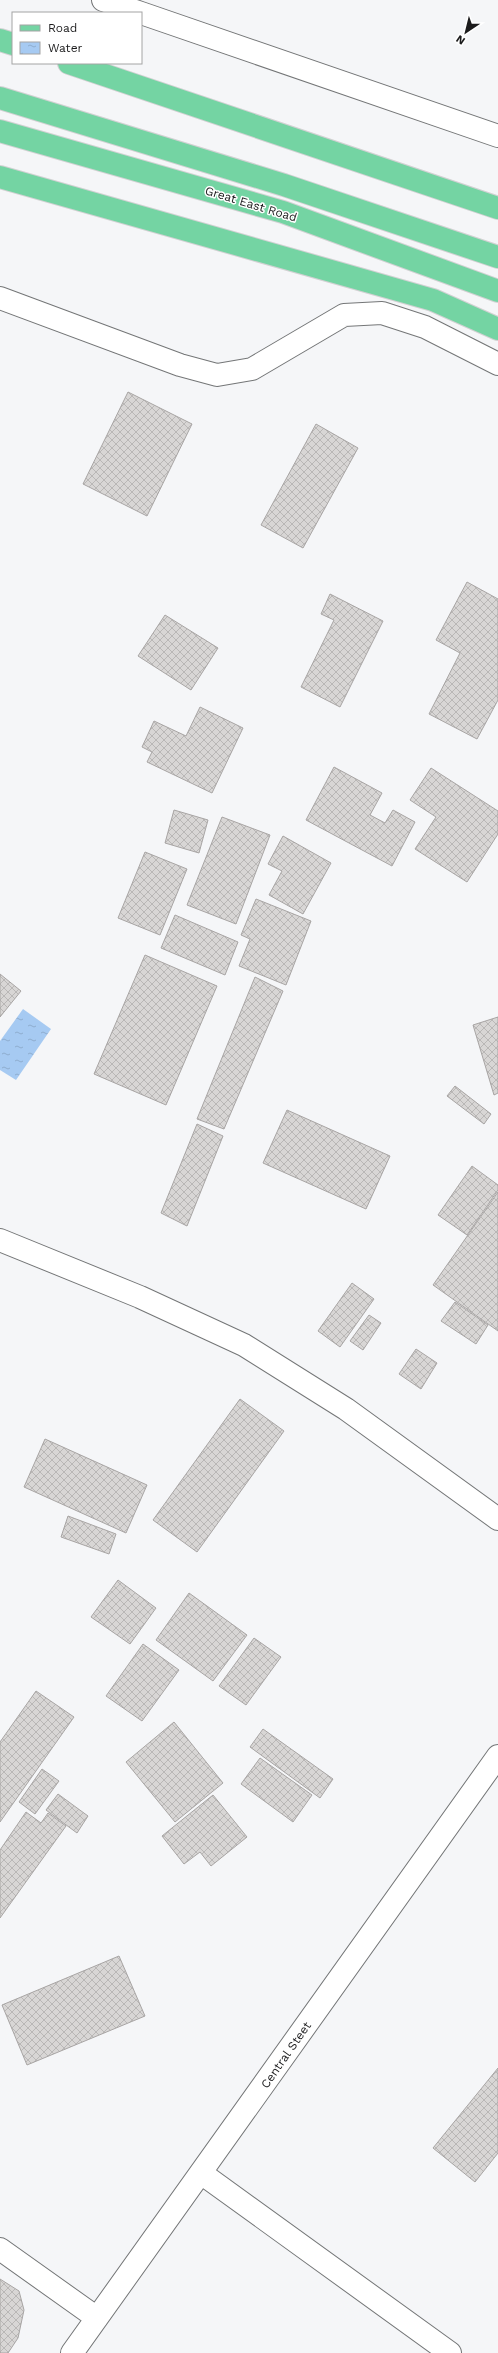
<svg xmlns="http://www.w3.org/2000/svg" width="498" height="2353" font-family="'Work Sans',sans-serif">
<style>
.water{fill:url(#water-ripples)}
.building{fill:url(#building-cross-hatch);stroke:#a8a5a4}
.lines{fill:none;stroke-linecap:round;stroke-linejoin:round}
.minor-casing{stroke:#747677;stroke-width:24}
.primary-casing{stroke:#d1d1d2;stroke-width:24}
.minor{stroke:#fff;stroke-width:22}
.primary{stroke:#74d4a3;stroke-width:22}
.labels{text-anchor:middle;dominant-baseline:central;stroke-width:3;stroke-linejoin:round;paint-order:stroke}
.street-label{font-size:12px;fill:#1b1b1c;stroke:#fff}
</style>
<defs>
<pattern id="water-ripples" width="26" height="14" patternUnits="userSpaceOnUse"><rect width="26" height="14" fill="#a6caf2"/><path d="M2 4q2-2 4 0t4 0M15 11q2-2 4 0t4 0" fill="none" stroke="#8eadcf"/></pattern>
<pattern id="building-cross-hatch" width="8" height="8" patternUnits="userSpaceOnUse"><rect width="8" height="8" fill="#d8d6d5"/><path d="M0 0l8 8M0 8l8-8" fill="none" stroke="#b9b7b6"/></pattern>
</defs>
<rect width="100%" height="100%" fill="#f5f6f8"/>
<!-- water -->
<path class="water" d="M23 1009 51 1029 16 1080 0 1070V1041Z"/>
<!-- building -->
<path class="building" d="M128 392 192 424 147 516 83 484Z
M316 424 358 448 303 548 261 525Z
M467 582 498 599V700L477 739 429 714 460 653 436 640Z
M330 594 383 621 340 707 301 687 334 620 321 614Z
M165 615 218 648 191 690 138 656Z
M200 707 243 728 212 793 147 762 152 752 142 747 154 721 186 736Z
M334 767 382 793 370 815 385 823 393 810 415 822 392 866 306 820Z
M431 768 498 811V834L467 882 415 849 436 817 410 800Z
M174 810 208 820 199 853 165 843Z
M222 817 270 835 236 924 187 905Z
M283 836 331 863 303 914 269 895 282 871 268 864Z
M145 852 187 869 160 935 118 918Z
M256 899 311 921 286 985 239 966 250 939 241 935Z
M175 915 238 942 225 975 161 948Z
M145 955 217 986 166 1105 94 1074Z
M0 974 21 991 0 1017Z
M255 977 283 991 224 1129 197 1119Z
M498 1017V1093L494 1095 473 1025Z
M455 1086 491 1114 484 1124 447 1096Z
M287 1110 390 1156 366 1209 263 1163Z
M197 1124 223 1136 187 1226 161 1213Z
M472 1166 498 1185V1190L467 1235 438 1215Z
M498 1192V1331L433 1285Z
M352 1283 374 1299 340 1347 318 1331Z
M455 1302 488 1325 476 1344 441 1321Z
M369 1315 381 1323 363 1350 350 1341Z
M416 1349 437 1363 421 1389 399 1374Z
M240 1399 284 1431 197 1552 153 1520Z
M45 1439 147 1485 126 1533 24 1487Z
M68 1516 116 1534 109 1554 61 1537Z
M118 1580 156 1608 130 1644 91 1617Z
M189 1593 247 1635 213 1681 156 1640Z
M254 1638 281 1657 246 1705 219 1686Z
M143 1644 179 1670 142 1721 106 1696Z
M36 1691 74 1717 0 1822V1742Z
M174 1722 223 1783 175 1822 126 1762Z
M263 1729 333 1779 320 1798 250 1747Z
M260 1758 312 1795 293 1822 241 1784Z
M42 1769 59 1781 35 1814 19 1802Z
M58 1794 88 1816 77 1833 46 1810Z
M213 1795 247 1837 211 1866 200 1852 184 1864 162 1836Z
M26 1812 41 1823 48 1813 66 1826 0 1918V1850Z
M119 1956 145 2016 27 2065 2 2005Z
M498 2068V2153L475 2182 433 2148Z
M0 2279 19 2291 24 2310 18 2338 8 2353H0Z"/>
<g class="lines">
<!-- minor casing -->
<g class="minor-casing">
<path id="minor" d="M103 0 141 13
M141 13 498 136
M0 298 180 365 217 375 252 369 344 315 382 313 425 327 498 364
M0 1240 140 1297 244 1345 346 1409 498 1519
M201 2173 450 2353
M0 2249 97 2318
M72 2353 498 1756"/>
</g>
<!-- primary casing -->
<g class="primary-casing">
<path id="primary" d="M0 40 13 44
M69 63 498 208
M0 98 284 185 498 257
M0 131 283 212 498 291
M0 177 433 300 498 329"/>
</g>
<!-- minor -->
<use href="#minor" class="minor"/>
<!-- primary -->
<use href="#primary" class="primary"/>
</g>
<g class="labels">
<!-- street labels -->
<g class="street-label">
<text transform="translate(251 204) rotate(17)">Great East Road</text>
<text transform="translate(286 2055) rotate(-55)">Central Steet</text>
</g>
</g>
<!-- legend -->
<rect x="12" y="12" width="130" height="52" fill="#ffffff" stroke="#a4a4a4"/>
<rect x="20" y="25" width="20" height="6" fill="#74d4a3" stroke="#a4a4a4"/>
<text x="48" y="32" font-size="12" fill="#1b1b1c">Road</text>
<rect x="20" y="42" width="20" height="12" fill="url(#water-ripples)" stroke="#a4a4a4"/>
<text x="48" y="52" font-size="12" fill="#1b1b1c">Water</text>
<!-- north arrow -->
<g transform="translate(466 32) rotate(215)" stroke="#ffffff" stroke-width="3" paint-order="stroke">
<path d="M0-3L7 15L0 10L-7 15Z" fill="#1b1b1c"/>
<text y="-6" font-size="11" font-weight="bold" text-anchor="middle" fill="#1b1b1c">N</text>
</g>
</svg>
